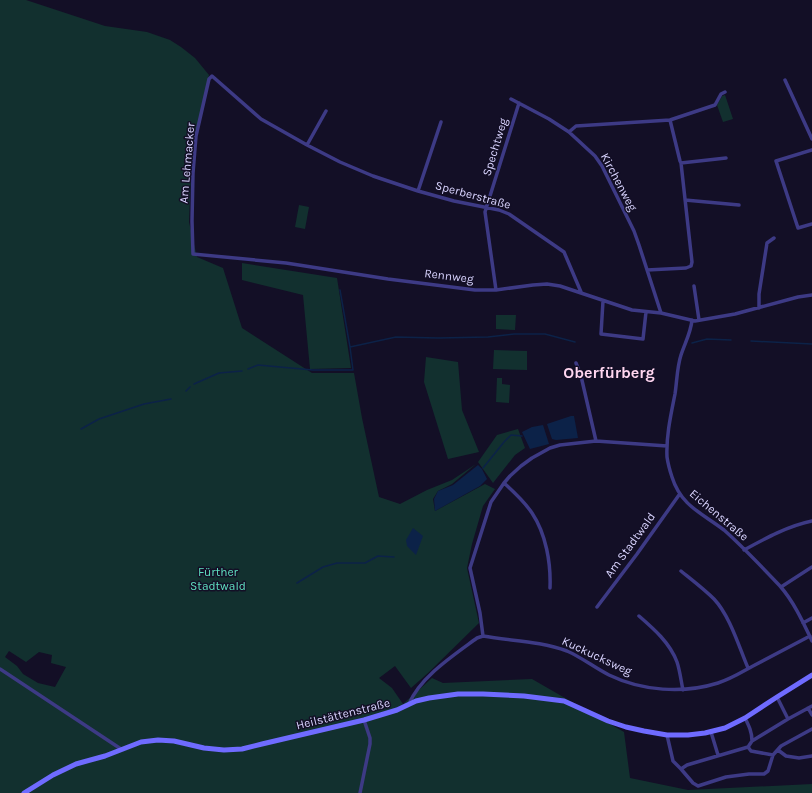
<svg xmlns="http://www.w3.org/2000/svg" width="812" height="793" font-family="Karla,sans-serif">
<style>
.green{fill:#12302f;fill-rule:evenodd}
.water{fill:#0c2248}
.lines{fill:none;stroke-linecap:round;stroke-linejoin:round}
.stream{stroke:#0c2248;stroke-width:1.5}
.street{stroke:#3d3a85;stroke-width:3.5}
.secondary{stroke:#6f6bff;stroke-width:5}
.labels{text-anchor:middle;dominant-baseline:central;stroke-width:3;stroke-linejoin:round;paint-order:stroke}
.street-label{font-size:12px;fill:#d9d4ff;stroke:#130f26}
.park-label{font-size:12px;fill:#5fe0c0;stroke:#130f26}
.district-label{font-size:16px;font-weight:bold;fill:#ffd6f0;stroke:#130f26}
</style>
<rect width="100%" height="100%" fill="#130f26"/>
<!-- green -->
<path class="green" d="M0 0H26L105 26 147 32 170 40 181 47 195 58 209 75 194 143 191 173 189 222 197 257 223 268 242 328 312 373H354L362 418 379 497 400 504 427 490 452 480 476 464 452 484 438 491 433 499 435 511 485 484 495 489 483 506 472 544 467 568 479 623 428 673 411 688 395 666 379 678 392 688 403 704 432 678 443 683 532 679 624 732 630 778 688 790 812 784V793H0ZM9 651 26 662 39 652 52 655 51 663 66 667 55 687 38 683 23 674 17 666 5 657Z
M725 95 733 119 723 122 717 105 722 96Z
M299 205 309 207 305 229 295 227Z
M242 263 337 278 351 368 310 369 303 295 242 280Z
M496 315H516L515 330 496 329Z
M494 350 527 351V370L493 369Z
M426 357 458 362 462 410 479 452 448 459 424 382Z
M497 378H502V384L510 385 509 403 496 402Z
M518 429 525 448 515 455 493 483 478 462 497 435Z"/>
<!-- water -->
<path class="water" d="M571 416H574L578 438 556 440 552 439 547 424Z
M543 425 549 444 530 449 522 432 532 427Z
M478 465 482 469 487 479 480 486 435 511 434 499 438 491 453 485Z
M413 528 423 536 416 555 407 546 406 540Z"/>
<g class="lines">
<!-- stream -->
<path class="stream" d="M340 290 350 347
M751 341 812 344
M692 343 707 339 731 340
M248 369 258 365 313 370H353L350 347 396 337 438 338 488 337 514 334H545L575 342
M194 384 219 373 242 371
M186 391 190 387
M81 429 99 419 144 404 171 399
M483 468 504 442 511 435 522 436
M297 583 323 567 337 563H365L378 556 394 557"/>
<!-- street -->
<path class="street" d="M785 80 812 139
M511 99 549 119 569 132 595 156 602 166 634 231 639 245 661 313
M569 132 576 126 670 120 715 105 721 94 725 92
M307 145 326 111
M812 150 776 161 798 228 812 224
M681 163 726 158
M418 191 441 122
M685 200 739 205
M647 270 686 268 691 266 692 262 681 163 680 161 670 120
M694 286 699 320
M496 290 485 212 519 103
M581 292 564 252 509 214 499 210 454 201 418 191 373 176 340 162 307 145 261 119 212 76 209 79 196 136 193 173 192 221 193 254 286 263 388 279 475 290H496L533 285 547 284 560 286 632 310 661 313 695 321 735 314 798 297 812 295
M603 301 601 334 643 339 646 312
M759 308V294L767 243 774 238
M692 320C691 332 685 343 681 355 677 367 677 381 675 394 671 414 666 436 667 457 668 464 670 471 672 477 681 506 702 513 724 530 742 546 763 568 780 586 794 602 803 622 812 641
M576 363 581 376 596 441
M504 483C514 492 524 501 532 513 546 534 551 563 550 588
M744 550C766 538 788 526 812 521
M681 571C692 580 704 589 714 599 730 616 739 647 748 668
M781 587 812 567
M597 607 637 554 679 495
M639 616C654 629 670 643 677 662 680 671 681 681 683 690
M803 623 812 618
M483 636 480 613 470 568 491 502 504 483 510 476 521 466 532 458 550 448 560 445 596 441 667 446
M0 669 121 749
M777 697 788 719
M409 704C420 677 454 655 477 638L483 636C511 641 540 641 567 651 581 657 595 668 609 675 642 691 683 694 718 683 731 679 742 672 753 666 772 656 791 646 810 636
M808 708 812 715
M745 718C749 726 752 732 752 741
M711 732 718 755
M667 735 673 761 681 769 693 783 698 786 726 777 749 774H764L768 771 773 755 781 746 812 729
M748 747 751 751 773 755
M778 750 786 756 799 758 812 756
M681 769 687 765 748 747 752 741 788 719 812 706
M360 793 370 744V738L364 720"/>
<!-- secondary -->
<path class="secondary" d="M24 793 53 775 76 764 105 756 141 742 158 740 174 741 204 748 224 750 242 749 262 744 364 720 397 710 416 701 429 698 458 694H483L524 696 564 701 608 721 626 727 644 731 667 735H688L705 733 725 728 745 718 777 697 812 675"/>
</g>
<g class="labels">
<!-- street labels -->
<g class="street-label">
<text transform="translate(495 147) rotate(-73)">Spechtweg</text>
<text transform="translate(187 163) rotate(-85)">Am Lehmacker</text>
<text transform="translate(619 182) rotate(62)">Kirchenweg</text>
<text transform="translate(473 195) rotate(15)">Sperberstraße</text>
<text transform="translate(449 276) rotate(7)">Rennweg</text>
<text transform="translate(719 515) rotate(40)">Eichenstraße</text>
<text transform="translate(630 545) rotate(-54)">Am Stadtwald</text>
<text transform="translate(597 656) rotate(25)">Kuckucksweg</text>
<text transform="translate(343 714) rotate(-14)">Heilstättenstraße</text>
</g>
<!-- park labels -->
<g class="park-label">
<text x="218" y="572">Fürther<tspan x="218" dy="14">Stadtwald</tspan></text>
</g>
<!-- district labels -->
<g class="district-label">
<text x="609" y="372">Oberfürberg</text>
</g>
</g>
</svg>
